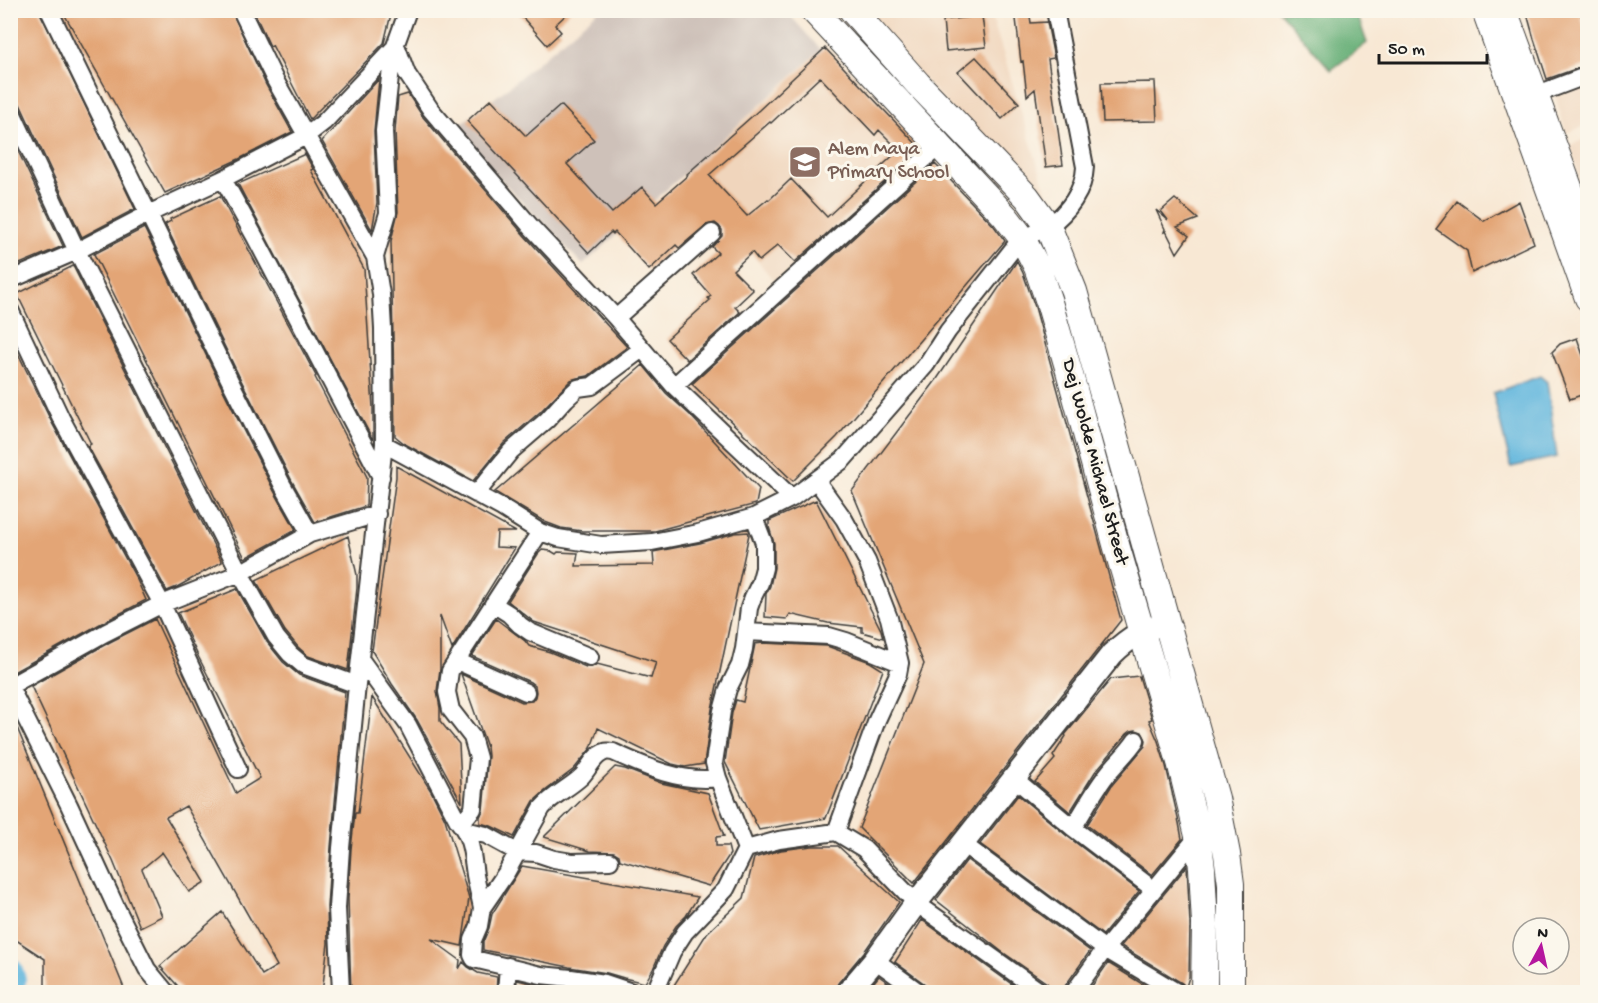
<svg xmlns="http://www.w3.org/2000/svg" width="1598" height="1003" font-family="'Gochi Hand',sans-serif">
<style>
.built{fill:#f0d5bc}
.industrial{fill:#cec1b9}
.forest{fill:#65ae76;stroke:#406549;stroke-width:1.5}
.water{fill:#61b6dd;stroke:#3e697c;stroke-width:1.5}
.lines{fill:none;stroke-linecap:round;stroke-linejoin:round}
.river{stroke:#61b6dd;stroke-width:26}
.building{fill:#e3a576;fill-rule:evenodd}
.minor-casing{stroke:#3d3b38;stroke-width:20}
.secondary-casing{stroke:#3d3b38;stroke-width:26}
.primary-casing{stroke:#3d3b38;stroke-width:28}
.minor{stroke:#fff;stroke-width:16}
.secondary{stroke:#fff;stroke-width:22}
.primary{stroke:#fff;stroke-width:26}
.labels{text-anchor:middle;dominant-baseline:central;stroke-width:6;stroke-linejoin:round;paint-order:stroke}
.education-label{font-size:20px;fill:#785e54;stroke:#fbf7ec;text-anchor:start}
.street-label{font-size:20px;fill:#1c1c1c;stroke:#fbf7ec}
</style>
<rect width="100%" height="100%" fill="#fbf7ec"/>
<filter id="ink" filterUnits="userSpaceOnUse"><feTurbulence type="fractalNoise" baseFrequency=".0167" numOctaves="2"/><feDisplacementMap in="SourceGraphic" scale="12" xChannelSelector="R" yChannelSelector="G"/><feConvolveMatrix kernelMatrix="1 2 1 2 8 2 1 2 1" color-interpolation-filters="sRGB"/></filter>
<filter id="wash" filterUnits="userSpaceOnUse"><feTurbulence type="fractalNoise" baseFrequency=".008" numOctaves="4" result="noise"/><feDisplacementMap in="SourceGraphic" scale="24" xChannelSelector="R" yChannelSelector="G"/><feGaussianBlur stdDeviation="1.35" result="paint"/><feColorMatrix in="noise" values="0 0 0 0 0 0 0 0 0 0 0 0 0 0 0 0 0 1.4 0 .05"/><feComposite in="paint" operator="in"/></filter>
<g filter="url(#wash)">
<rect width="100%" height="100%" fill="#f8e8d4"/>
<!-- built -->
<path class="built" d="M860 11H990L1054 217Z
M825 46 928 150 777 284 683 174Z
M1583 83 1587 101V125L1566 133 1555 95Z
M1587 138V173L1579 178 1571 145Z"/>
<!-- industrial -->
<path class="industrial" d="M598 11H786L821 50 583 265 453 130 505 90Z"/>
<!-- forest -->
<path class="forest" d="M1279 11H1356L1367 43 1331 70Z"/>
<!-- water -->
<path class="water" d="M1540 376 1547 382 1557 457 1511 467 1493 393Z"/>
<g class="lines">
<!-- river -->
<path class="river" d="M10 971 13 980 10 984"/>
</g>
<g id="blocks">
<!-- building -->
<path class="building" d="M10 10H39L135 209 82 237 20 104 15 99 10 98Z
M62 10H231L266 85 292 132 239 159 165 193Z
M253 10H392L384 43 310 119 272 45 270 46Z
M516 10H571L555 25 561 32 547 45Z
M1015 10H1029L1031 23 1047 22 1054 58 1048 59 1063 165 1046 167 1035 89 1027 96 1023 61 1021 62Z
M1526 10H1580L1587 39V65L1547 79 1534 39Z
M982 16 986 47 946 51 943 20Z
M825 48 921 149 795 262 778 245 759 261 752 252 733 270 753 290 735 307 740 312 687 360 667 339 710 300 708 298 711 296 693 275 718 253 712 247 722 236V230L719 226 715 223 706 225 679 248 676 245 649 270 615 232 613 234 611 232 589 253 467 121 491 99 526 136 561 105 594 140 567 164 612 213 642 187 656 203 688 175 687 174 759 110ZM820 77 875 135 879 130 899 150 827 217 791 179 769 200 768 199 747 216 709 175 770 122 771 123Z
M976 57 1019 103 1002 119 958 72Z
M379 79 374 131 377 203 372 230 322 141Z
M1155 82 1157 121 1103 122 1101 83Z
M408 94 423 117 524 235 627 347 588 376 577 378 571 380 540 412 504 443 473 481 405 444 395 436 391 241 398 212 395 131 398 97Z
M10 134 63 246 10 268Z
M305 154 313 169 311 170 364 269 373 408V440L238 184Z
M935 164 994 226 1005 241 837 437 793 481 692 384Z
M220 196 316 376 315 377 367 477 366 506 315 522 292 481 241 380 165 224 171 221 170 219Z
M1175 199 1198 219 1177 227 1189 236 1177 253 1166 231 1164 232 1165 229 1156 210 1168 220 1161 211Z
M1457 201 1484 221 1519 201 1534 243 1472 273 1467 251 1436 229Z
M144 228 223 390 274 491 296 530 245 558 94 254Z
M1017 261 1023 273 1035 307 1121 620 914 883 859 828 924 664 852 491 937 379Z
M73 266 222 562 177 587 167 591 88 446 91 444 17 294Z
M10 337 52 423 137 580 146 600 100 624 10 674Z
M1577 338 1587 367V393L1570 399 1552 352 1560 344Z
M643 365 666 393 690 415 759 489 756 504 655 531H582L561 528 545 522 495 492Z
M396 466 516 532H497L496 547 515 548 452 649 440 616V669L437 691 440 708V721L459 744 462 803 417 720 392 684 372 651 396 477Z
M816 500 881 630 883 638 862 632V627L828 623 790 614 787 619 765 617 766 594 770 586 774 568V543L769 527V521Z
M748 532 749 534 712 709 704 764 685 767 672 764 598 728 591 748 574 769 545 791 534 801 514 837 491 826 480 823V817L483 810 488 756 487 747 461 674 522 702 532 701 535 697 536 692 535 686 530 682 472 656 496 619 525 641 529 646 550 652 586 667H592L597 664 651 678 656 662 534 622 508 601 538 554 542 550 551 551 556 554 558 552 578 553 576 566 654 565 653 552 700 543 735 533Z
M348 536 357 575V588L348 670 308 656 298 647 285 631 256 580Z
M237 589 267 642 283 662 299 675 345 692 331 847 327 907 328 943 322 993H184L160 966 222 912 262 975 277 966 186 806 166 817 205 882 189 892 162 852 142 869 162 916 140 927 113 861 31 686 110 642 155 619 236 793 260 778 199 658 178 613Z
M763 643 827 646 870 662 883 670 826 818 759 830 725 762 732 713 736 700 743 702 755 644Z
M1139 676 1152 719 1149 720 1158 741 1166 766 1179 823 1182 839 1152 875 1087 825 1112 785 1145 746 1146 740 1142 732 1136 730 1131 731 1127 734 1095 772 1070 812 1035 782 1055 759 1053 756 1066 736 1065 735 1111 679Z
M372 697 431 791 445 819 469 898 462 946 431 939 460 960 459 969 463 962 468 967 478 973 497 977 496 993H351L348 899 351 849 355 813H358Z
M11 713 126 993H45V959L13 938 10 932Z
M615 767 625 769 661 783 708 793 724 836 716 837V846H728L730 854 709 886 620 860 619 855 614 852 590 851 544 837Z
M1018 795 1067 836 1139 891 1103 935 980 844Z
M812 846H838L899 902 864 952 838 983 835 993H669L707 933 744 898 754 858 781 850Z
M967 860 1090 951 1065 986 1064 993H1051L1050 987 1047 983 1001 951 936 900Z
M522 866 698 897 686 916 676 926 663 946 653 969 645 983 624 978 607 973 569 967 483 950V942L489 928 492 914Z
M1187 866 1190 924 1189 977 1186 987 1182 983 1121 946Z
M922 920 1024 993H929L928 987 925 984 895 962Z
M1108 963 1157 993H1087Z
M879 976 902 993H865Z
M517 980 540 985 597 993H516Z"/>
</g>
</g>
<g filter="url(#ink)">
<use href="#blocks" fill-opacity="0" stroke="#3d3b38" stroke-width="1.5"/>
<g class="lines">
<!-- minor casing -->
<g class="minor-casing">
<path id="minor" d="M49 10 232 385 283 486 310 534
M241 10 275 80 375 257
M396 45 407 74 431 110 532 228 616 318 674 386 792 498
M1535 95 1588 75
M10 108 77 251 240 573 276 637 290 654 303 665 357 685
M223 179 255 237 381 477
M10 280 77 251 148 214 223 179 306 136 324 122 393 49
M10 310 61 418 162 604 238 769
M616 318 712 233
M674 386 939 146
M384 444 502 508 540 532 558 538 601 545 652 542 698 533 754 517 792 498 843 460 926 365 948 331 1016 245C1025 235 1038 233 1049 226 1068 212 1084 191 1085 167L1055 10
M816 480 844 519 867 561 889 618 900 663 898 674 877 720 836 832
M476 494 511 451 547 420 566 399 578 388 592 386 642 349
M493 604 509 614 520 625 530 632 590 657
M746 632 829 636 846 641 900 663
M361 660 408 725 458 821C472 838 472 855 475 875 477 886 480 897 482 908
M457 661 526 692
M10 686 105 633 162 604 240 573 310 534 377 514
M10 687 69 805 116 907 147 969 166 992
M1015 779 1073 828 1153 889
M458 821 467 816 473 809 478 758 472 737 451 710 447 692 450 671 540 532
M1073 828C1085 809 1095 789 1109 772 1118 761 1128 752 1136 740
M465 830 486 835 517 852 536 853 554 859 572 862 610 861
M963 844 1105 949 1177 992
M746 849 779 840 836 832 864 849 916 903 1041 992
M875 960 919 992
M341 992 337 908 341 848 357 685 384 444 383 329 381 294 375 257 388 213 384 131 392 59 394 49 408 10
M506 992 508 966
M632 992 605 983 571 978 541 975 474 959 472 955 473 940 479 926 482 908 506 873 542 808C553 795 568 789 581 777 588 770 591 761 599 755 605 751 607 751 613 752 646 767 681 783 718 778
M655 992 672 952 685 932 726 889 746 849 718 778 714 763 722 711 728 689 740 665 744 649 749 608 753 597 760 583 764 568V543L754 517
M1074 992 1105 949 1198 836"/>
</g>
<!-- secondary casing -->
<g class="secondary-casing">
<path id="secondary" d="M848 992 875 960 916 903 1112 654C1132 635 1142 631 1167 622"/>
</g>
<!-- primary casing -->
<g class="primary-casing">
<path id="primary" d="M813 10 1005 216 1022 238 1037 267 1049 302 1069 371 1117 548 1180 762 1198 836 1202 868 1205 924 1204 992
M852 10 918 84 1027 197 1048 226 1074 291 1216 798 1227 854 1231 884V992
M1485 10 1588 298
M1504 10 1588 239"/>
</g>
<!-- minor -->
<use href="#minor" class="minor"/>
<!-- secondary -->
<use href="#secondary" class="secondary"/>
<!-- primary -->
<use href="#primary" class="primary"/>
</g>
</g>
<!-- icons -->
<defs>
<g id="school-square" transform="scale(1.725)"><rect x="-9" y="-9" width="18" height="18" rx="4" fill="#8d6e63" stroke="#fbf7ec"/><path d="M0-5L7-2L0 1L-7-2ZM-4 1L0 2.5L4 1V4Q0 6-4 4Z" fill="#fff"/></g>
</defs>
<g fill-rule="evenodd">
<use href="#school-square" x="805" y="162"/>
</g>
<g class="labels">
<!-- education labels -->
<g class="education-label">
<text x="828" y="150">Alem Maya<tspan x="828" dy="23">Primary School</tspan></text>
</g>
<!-- street labels -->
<g class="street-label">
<text transform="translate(1094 462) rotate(75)">Dej Wolde Michael Street</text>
</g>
</g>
<!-- margin -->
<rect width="1598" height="1003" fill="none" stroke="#fbf7ec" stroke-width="36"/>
<!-- north arrow -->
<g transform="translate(1541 946) rotate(8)"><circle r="28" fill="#fbf7ec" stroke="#a29f99" stroke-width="1.5"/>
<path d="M0-4.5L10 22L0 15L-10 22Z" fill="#b5179e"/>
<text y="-9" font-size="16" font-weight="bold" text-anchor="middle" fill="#1c1c1c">N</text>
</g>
<!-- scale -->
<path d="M1379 54v9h108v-9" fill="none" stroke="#1c1c1c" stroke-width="3"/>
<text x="1388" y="54" font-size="18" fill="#1c1c1c" stroke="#fbf7ec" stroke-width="4.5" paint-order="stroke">50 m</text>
</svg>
